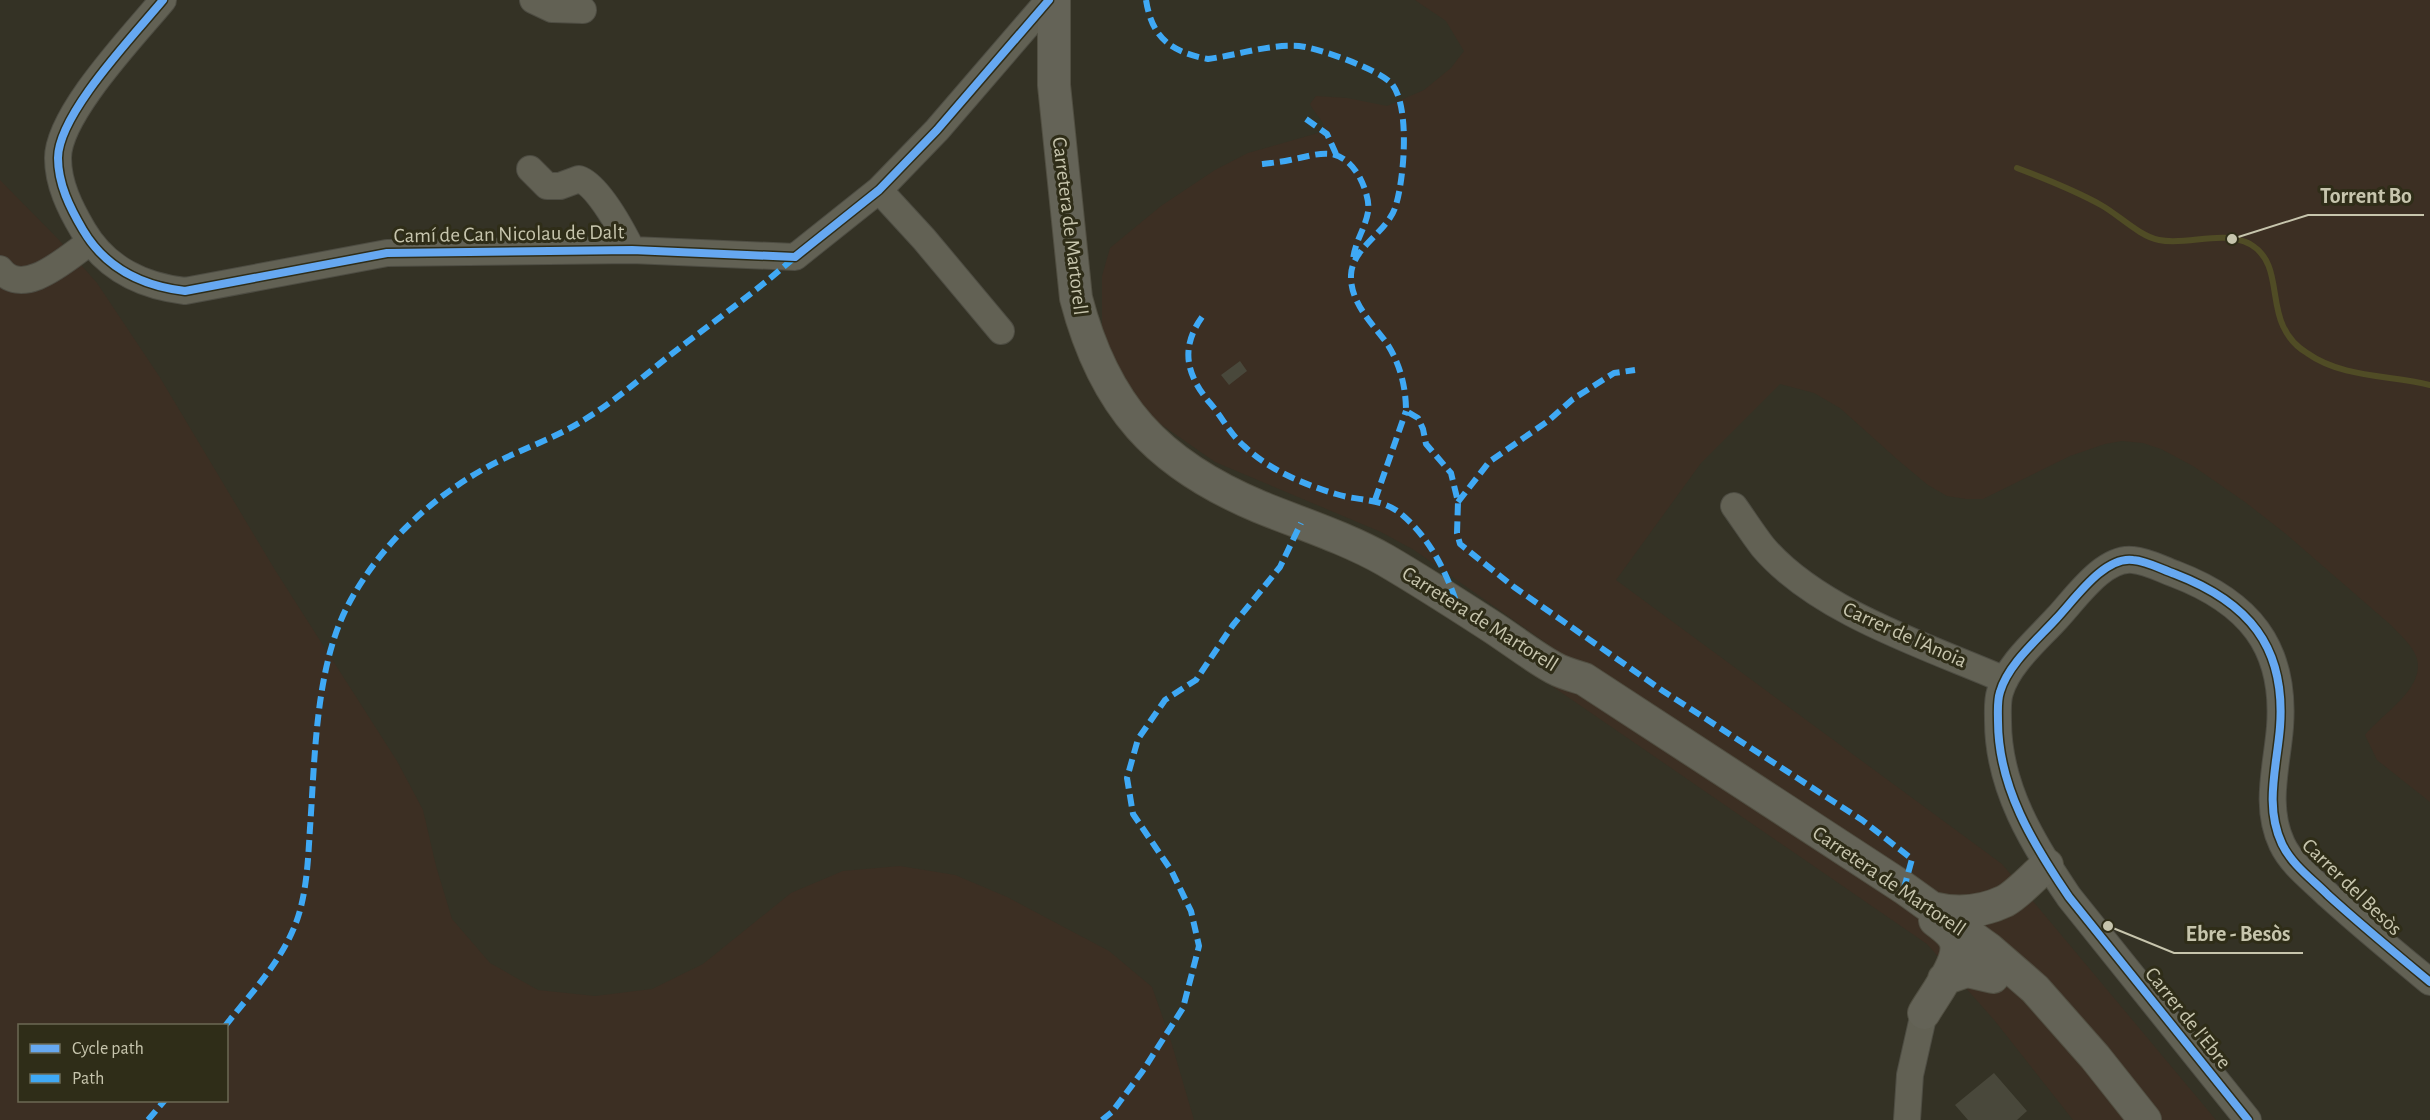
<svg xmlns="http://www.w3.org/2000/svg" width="2430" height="1120" font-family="'Alegreya Sans',sans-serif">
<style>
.green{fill:#3c2f23;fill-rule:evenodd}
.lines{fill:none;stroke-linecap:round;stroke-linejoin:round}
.stream{stroke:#504c25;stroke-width:6}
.building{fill:#49483b}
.minor-casing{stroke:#4e4d43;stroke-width:28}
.major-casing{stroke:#514f42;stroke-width:34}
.minor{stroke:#626154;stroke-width:26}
.major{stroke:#646357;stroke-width:32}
.quiet{stroke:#3fa9f5;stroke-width:6;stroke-dasharray:12 6;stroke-linecap:butt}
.cycleway-casing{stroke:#2f2d18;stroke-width:11}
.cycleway{stroke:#66a8f1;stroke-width:8}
.labels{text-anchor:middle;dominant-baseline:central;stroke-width:6;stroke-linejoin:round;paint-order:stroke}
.street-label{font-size:21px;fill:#c7c5ad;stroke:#2f2d18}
.leader{fill:none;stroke:#c7c5ad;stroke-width:2}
.callout-dot{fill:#c7c5ad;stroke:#2f2d18;stroke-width:2}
.callout-label{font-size:22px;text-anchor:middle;font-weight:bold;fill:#c7c5ad;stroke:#2f2d18;stroke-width:6;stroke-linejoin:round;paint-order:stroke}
</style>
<rect width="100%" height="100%" fill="#343225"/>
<!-- green -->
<path class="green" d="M1415 0H2430V802L2377 760 2365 735C2382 714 2428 687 2416 656 2412 645 2400 635 2392 626L2286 534 2245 502 2193 466 2161 449 2143 443 2122 441 2105 444 2070 456 1983 499H1966L1947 496 1928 485 1898 460 1840 408 1814 393 1780 384 1701 463 1616 580 2002 864 2216 1120H2073L1995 1021 1927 944 1549 684 1566 657 1414 550 1381 532 1215 462 1146 414 1140 407 1102 335V276L1110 248 1161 206 1215 170 1248 153 1318 133 1324 126C1320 116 1314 113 1310 104L1316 96 1347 98 1387 106 1424 90 1451 68 1464 51 1446 21Z
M0 180 59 240 97 283 159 376 275 570 397 761 423 810 436 866 452 919 490 963 538 990 595 996 652 989 703 964 791 893 843 871 900 866 955 875 1007 897 1109 951 1152 987 1170 1038 1194 1120H0ZM20 1026H226V1100H20Z"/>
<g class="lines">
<!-- stream -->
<path class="stream" d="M2017 168C2046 179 2074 190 2101 205 2119 215 2139 236 2159 240 2188 246 2222 229 2250 244 2280 261 2270 299 2283 326 2288 337 2297 347 2307 353 2342 378 2390 375 2430 385"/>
</g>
<!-- building -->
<path class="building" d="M1240 361 1247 371 1229 385 1221 375Z
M1994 1073 2027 1111 2017 1120H1968L1955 1105Z"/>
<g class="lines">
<!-- minor casing -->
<g class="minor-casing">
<path id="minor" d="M163 0C135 34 58 114 58 158 58 184 70 208 83 230 106 269 142 286 185 291L387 253 632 250 795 257 879 190 937 130 1049 0
M533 0 552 9 583 10
M530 169 547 186H560L579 179C598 185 623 232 632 250
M879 190 924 239 1001 331
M0 269C23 300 68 257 90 242
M1734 506C1744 520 1753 534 1763 547 1818 612 1929 647 2005 680
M1907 1120 1910 1075 1924 1013
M2248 1120 2069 897C2033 844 1998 787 1998 721 1998 712 1997 701 2000 692 2008 664 2038 639 2057 618 2075 599 2104 556 2133 560 2147 561 2161 569 2175 574 2248 602 2286 646 2280 727 2277 766 2264 806 2282 844 2292 865 2312 879 2328 895 2361 925 2395 953 2430 982"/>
</g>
<!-- major casing -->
<g class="major-casing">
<path id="major" d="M1054 0V85L1076 298C1104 406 1157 464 1260 507 1302 524 1346 538 1385 560 1421 581 1455 603 1489 625 1511 639 1532 656 1554 668 1563 673 1574 676 1584 679L1904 888 1989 949 2035 989 2095 1057 2145 1120
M1932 908C1956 914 1982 912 2005 901 2018 894 2035 875 2047 865
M1944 979 1967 971 1993 977
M1924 1013C1934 995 1963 960 1955 940 1951 931 1942 926 1935 920"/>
</g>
<!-- minor -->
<use href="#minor" class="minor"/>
<!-- major -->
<use href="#major" class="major"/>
<!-- quiet -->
<path class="quiet" d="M1146 0C1152 38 1171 52 1208 59 1238 55 1269 44 1299 46 1319 48 1377 69 1391 83 1411 105 1404 182 1395 208 1386 233 1352 248 1351 275 1350 302 1371 322 1386 342 1400 363 1406 387 1406 411L1418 418 1423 429 1426 444 1451 473 1458 502 1457 533 1460 544 1514 587 1663 691 1862 820 1912 859 1904 888
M1306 119 1327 134 1336 154
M1262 164C1271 163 1281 162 1290 160 1320 154 1339 144 1359 176 1364 185 1370 201 1368 212 1365 229 1354 243 1353 261
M1202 317C1180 348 1186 375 1210 403 1222 417 1230 434 1244 446 1269 470 1303 484 1336 494 1358 501 1381 498 1400 513 1429 537 1445 569 1457 604
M1375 500 1406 411
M1458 502 1489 462 1548 421 1573 399 1614 373 1635 370
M225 1026C251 993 283 960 297 920 307 891 308 859 310 828 315 759 315 670 347 607 377 549 426 502 482 470 513 452 549 441 579 423 616 401 648 372 682 346 720 317 759 289 795 257
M148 1120 165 1100
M1102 1120 1112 1112 1142 1072 1183 1008 1199 946 1191 911 1171 870 1133 814 1127 778 1138 739 1165 700 1196 680 1233 625 1280 567 1301 523"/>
<!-- cycleway casing -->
<g class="cycleway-casing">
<path id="cycleway" d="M163 0C135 34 58 114 58 158 58 184 70 208 83 230 106 269 142 286 185 291L387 253 632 250 795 257 879 190 937 130 1049 0
M2248 1120 2069 897C2033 844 1998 787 1998 721 1998 712 1997 701 2000 692 2008 664 2038 639 2057 618 2075 599 2104 556 2133 560 2147 561 2161 569 2175 574 2248 602 2286 646 2280 727 2277 766 2264 806 2282 844 2292 865 2312 879 2328 895 2361 925 2395 953 2430 982"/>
</g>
<!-- cycleway -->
<use href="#cycleway" class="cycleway"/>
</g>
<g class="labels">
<!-- street labels -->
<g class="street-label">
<text transform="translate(1070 226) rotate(83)">Carretera de Martorell</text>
<text transform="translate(509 234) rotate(-1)">Camí de Can Nicolau de Dalt</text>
<text transform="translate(1480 619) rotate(32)">Carretera de Martorell</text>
<text transform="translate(1905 635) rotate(24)">Carrer de l'Anoia</text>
<text transform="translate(1889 881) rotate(34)">Carretera de Martorell</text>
<text transform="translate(2352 887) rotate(44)">Carrer del Besòs</text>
<text transform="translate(2188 1018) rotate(51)">Carrer de l'Ebre</text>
</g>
</g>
<!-- callouts -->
<path class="leader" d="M2232 239L2308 215H2424M2108 926L2174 953H2303"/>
<g class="callout-dot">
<circle cx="2232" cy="239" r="6"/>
<circle cx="2108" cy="926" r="6"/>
</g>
<g class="callout-label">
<text x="2366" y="203">Torrent Bo</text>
<text x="2238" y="941">Ebre - Besòs</text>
</g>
<!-- legend -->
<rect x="18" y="1024" width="210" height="78" fill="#2f2d18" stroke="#6c6a54" stroke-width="1.5"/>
<rect x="30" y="1044" width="30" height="9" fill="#66a8f1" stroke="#6c6a54" stroke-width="1.5"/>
<text x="72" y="1054" font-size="18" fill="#c7c5ad">Cycle path</text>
<rect x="30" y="1074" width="30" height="9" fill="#3fa9f5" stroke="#6c6a54" stroke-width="1.5"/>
<text x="72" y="1084" font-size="18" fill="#c7c5ad">Path</text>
</svg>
